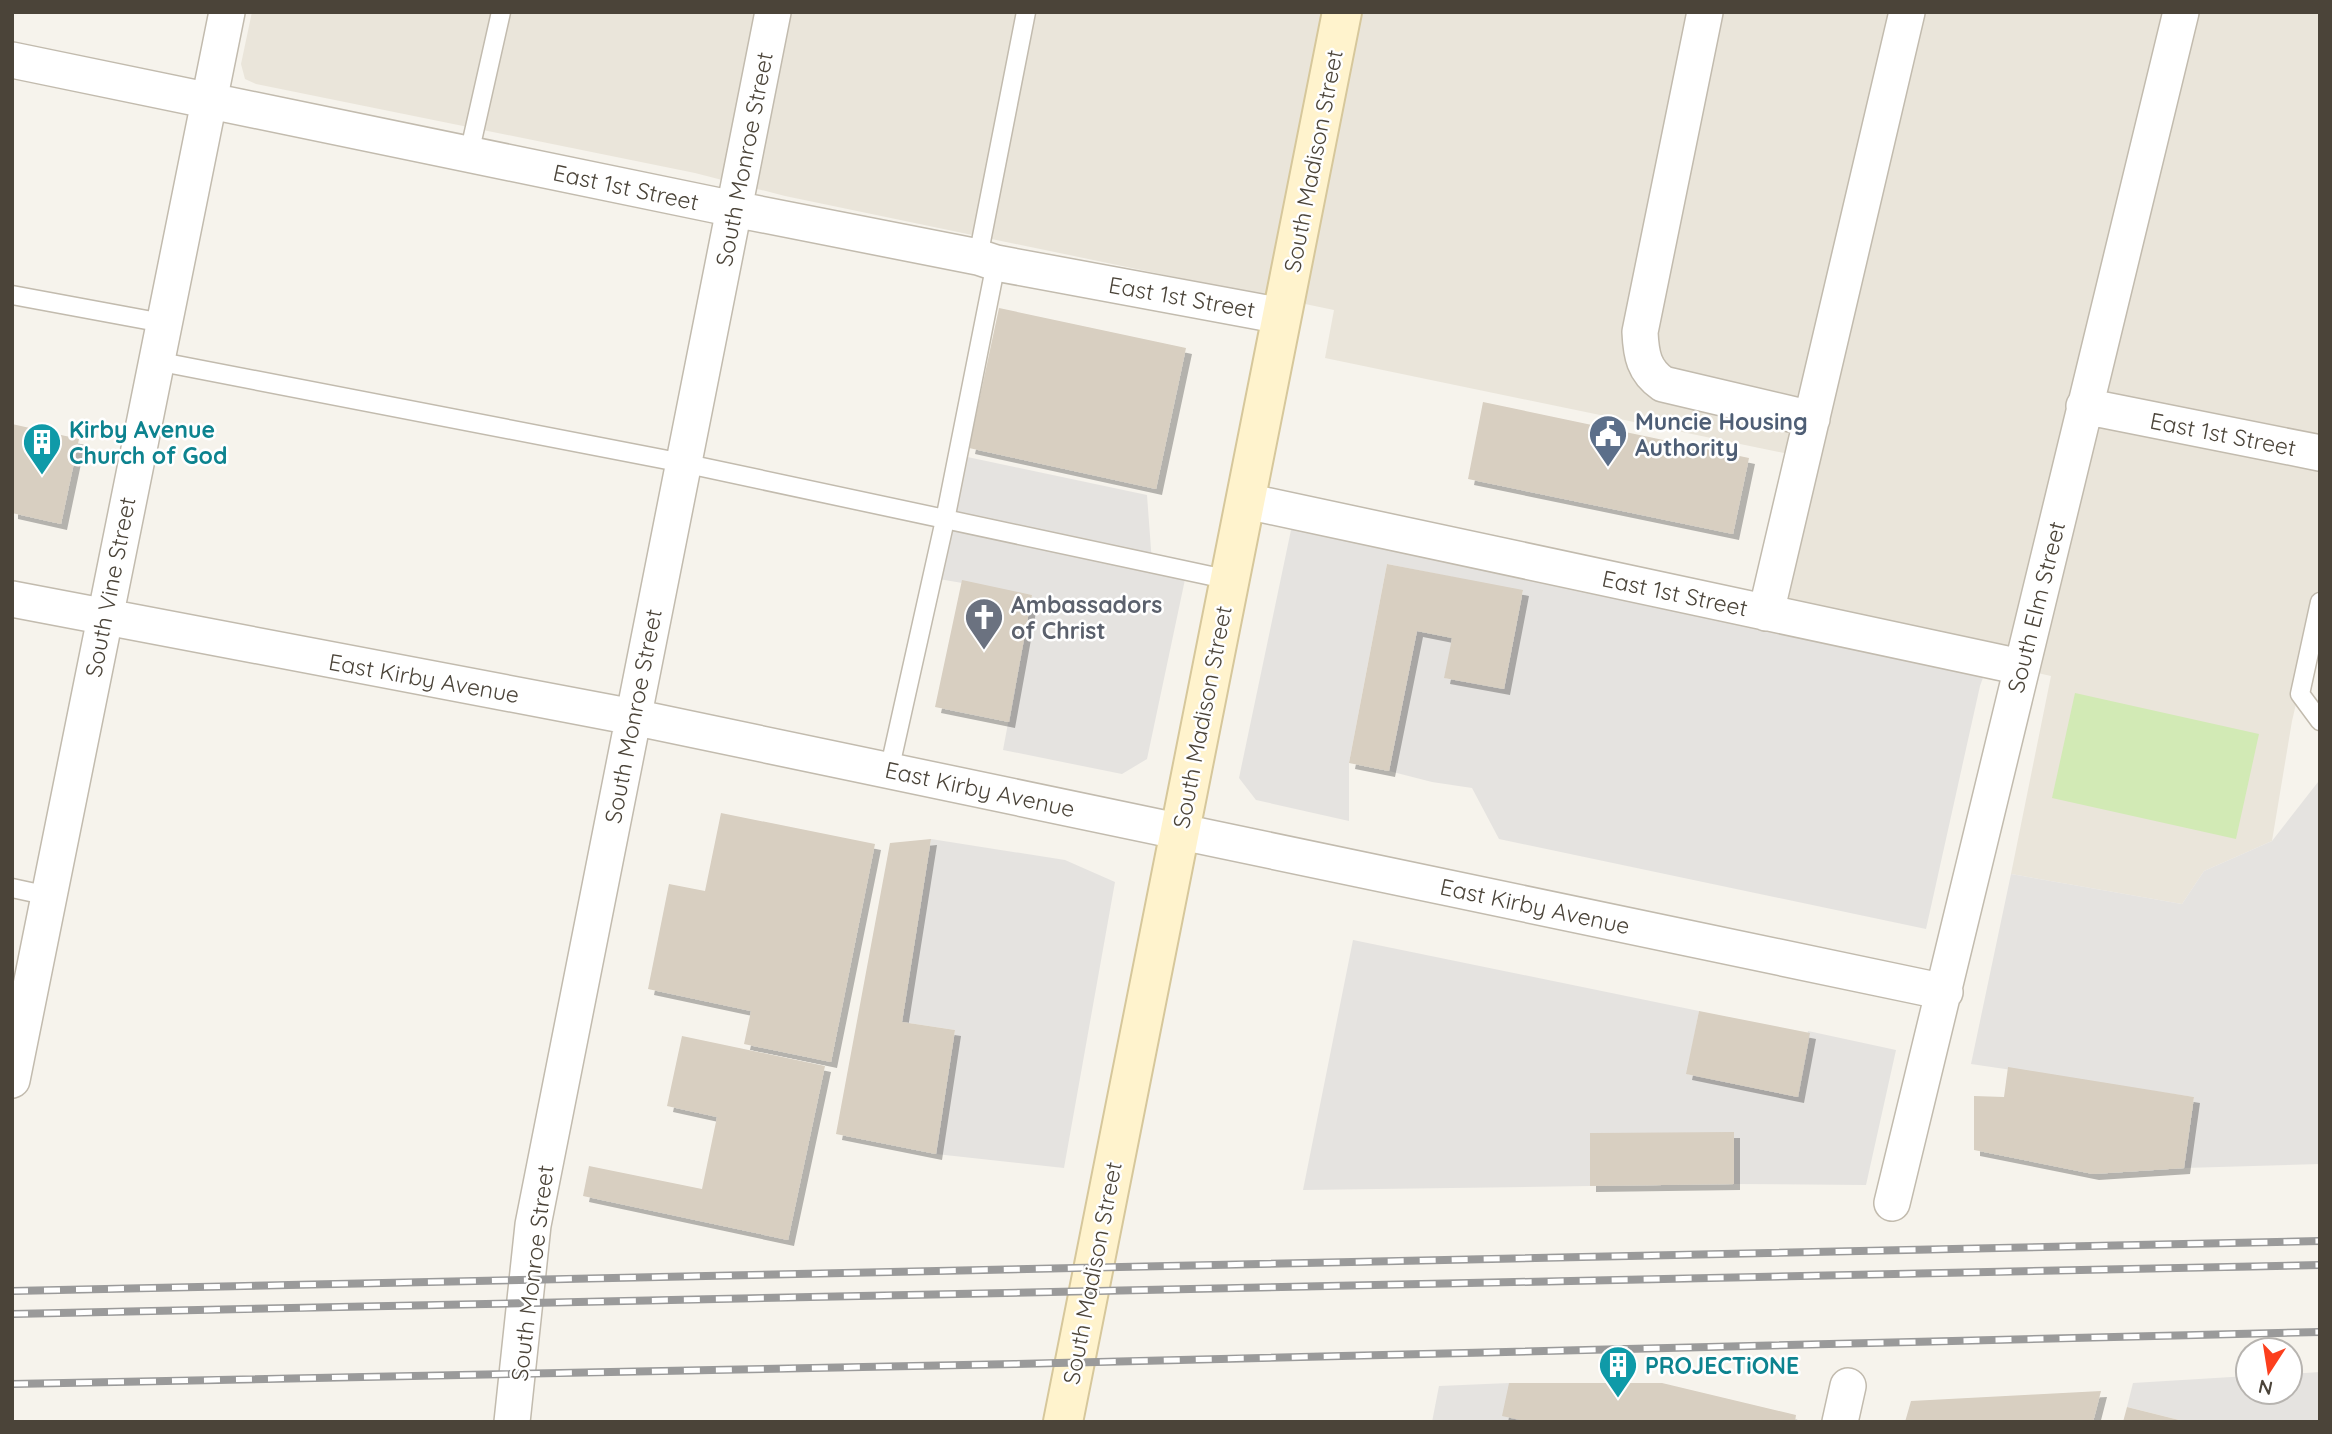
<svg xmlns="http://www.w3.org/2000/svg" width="2332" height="1434" font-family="Quicksand,sans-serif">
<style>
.residential{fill:#eae5da}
.green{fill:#d2eab5}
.parking{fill:#e5e3e0}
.building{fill:#d8cfc1;filter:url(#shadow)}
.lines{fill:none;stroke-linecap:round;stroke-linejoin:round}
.lane-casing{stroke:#c2bbae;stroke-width:21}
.street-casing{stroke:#c2bbae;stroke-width:38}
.secondary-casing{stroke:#d6c79b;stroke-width:42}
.lane{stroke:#fff;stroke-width:18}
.street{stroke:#fff;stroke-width:35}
.secondary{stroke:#fff3cd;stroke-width:38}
.rail-casing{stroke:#9a9a9a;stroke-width:8}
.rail{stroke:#fff;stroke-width:5;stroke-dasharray:16;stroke-linecap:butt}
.labels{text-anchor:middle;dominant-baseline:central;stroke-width:5;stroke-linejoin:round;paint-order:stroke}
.street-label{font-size:23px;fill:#4b4439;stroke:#fff}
.service-label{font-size:23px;font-weight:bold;fill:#4e5e75;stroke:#fff;text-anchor:start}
.culture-label{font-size:23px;font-weight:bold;fill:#0d838f;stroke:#fff;text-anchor:start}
.worship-label{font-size:23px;font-weight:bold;fill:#5b616d;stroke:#fff;text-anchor:start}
</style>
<defs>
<filter id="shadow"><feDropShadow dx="6" dy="6" stdDeviation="0" flood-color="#0004"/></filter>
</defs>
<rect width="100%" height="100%" fill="#f6f3ec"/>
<!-- residential -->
<path class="residential" d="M252 12H2320V602L2292 721 2272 841 2204 871 2182 904 2011 874 2051 676 1766 613 1803 457 1325 358 1334 310 785 196 695 173 256 84 245 79 241 64Z"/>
<!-- green -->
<path class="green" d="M2075 693 2259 734 2236 839 2052 798Z"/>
<!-- parking -->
<path class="parking" d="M958 455 1147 495 1152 563 1187 570 1147 759 1122 774 1003 750 1032 595 933 578Z
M1295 511 1989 661 1980 686 1926 929 1499 839 1472 788 1432 782 1389 771 1417 631 1452 638 1445 678 1504 689 1523 591 1387 564 1349 763V821L1256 800 1239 778Z
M2318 782 2320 1164 2184 1168 2194 1097 1971 1064 2011 874 2182 904 2204 871 2272 841Z
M931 839 1065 860 1115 882 1064 1168 936 1154 955 1030 902 1022Z
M1353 940 1699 1011 1687 1074 1797 1097 1808 1031 1896 1050 1866 1185 1734 1184V1133H1590V1186L1303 1190Z
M2320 1372V1422H2187L2127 1407 2133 1383 2248 1376V1392H2290V1374Z
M1509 1383 1530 1422H1432L1439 1386Z"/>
<!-- building -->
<path class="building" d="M999 308 1186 348 1156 489 969 448Z
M1483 402 1749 458 1733 534 1468 479Z
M12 424 79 439 61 524 12 513Z
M1387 564 1523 590 1504 689 1444 678 1452 638 1417 631 1389 771 1349 763Z
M962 580 1032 595 1009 722 935 707Z
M721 813 875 844 831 1062 744 1044 751 1011 648 989 669 884 705 891Z
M931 839 902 1022 955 1030 936 1154 836 1134 890 843Z
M1699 1011 1810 1033 1798 1097 1686 1074Z
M682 1036 825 1066 788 1240 583 1196 589 1166 702 1189 717 1117 667 1106Z
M2008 1067 2194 1097 2184 1168 2093 1174 1974 1150V1096L2004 1097Z
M1734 1132V1184L1590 1186V1133Z
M1509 1383H1662L1796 1415 1795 1422H1530L1502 1416Z
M2101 1391 2093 1422H1905L1911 1401Z
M2127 1407 2183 1421V1422H2123Z"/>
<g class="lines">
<!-- lane casing -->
<g class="lane-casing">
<path id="lane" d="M469 154 501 12
M978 257 1026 12
M12 295 163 323
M156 361 683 463 1230 580
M2320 602 2300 694 2320 721
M889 771 945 520 996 263
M12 888 49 896"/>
</g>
<!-- street casing -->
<g class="street-casing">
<path id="street" d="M1705 12 1640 332C1641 355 1644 371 1663 384L1812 419
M12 60 734 209 978 257 996 263 1282 316
M2084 406 2320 453
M1246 501 2021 667
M12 599 633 717 1945 992
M1766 613 1907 12
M12 1080 227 12
M1892 1203 2181 12
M512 1422 533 1225 773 12
M1840 1422 1848 1386"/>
</g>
<!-- secondary casing -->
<g class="secondary-casing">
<path id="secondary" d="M1063 1422 1342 12"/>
</g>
<!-- lane -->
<use href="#lane" class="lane"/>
<!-- street -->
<use href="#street" class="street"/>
<!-- secondary -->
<use href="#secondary" class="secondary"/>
<!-- rail casing -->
<g class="rail-casing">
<path id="rail" d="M12 1291 2320 1241
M12 1314 2320 1265
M12 1384 1014 1364 2320 1332"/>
</g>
<!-- rail -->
<use href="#rail" class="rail"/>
</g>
<!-- icons -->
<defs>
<g id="civic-pin" transform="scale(2.0125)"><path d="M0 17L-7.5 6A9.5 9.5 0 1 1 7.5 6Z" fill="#5c6f8a" stroke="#fff"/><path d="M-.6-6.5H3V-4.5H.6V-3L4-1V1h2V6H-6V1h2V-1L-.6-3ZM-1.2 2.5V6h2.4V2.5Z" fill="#fff"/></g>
<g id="building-pin" transform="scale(2.0125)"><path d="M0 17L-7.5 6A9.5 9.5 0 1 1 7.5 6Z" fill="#0f9aa8" stroke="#fff"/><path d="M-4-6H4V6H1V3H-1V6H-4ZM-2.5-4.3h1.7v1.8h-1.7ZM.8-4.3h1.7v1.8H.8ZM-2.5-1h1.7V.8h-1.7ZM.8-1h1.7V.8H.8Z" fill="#fff"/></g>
<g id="church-pin" transform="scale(2.0125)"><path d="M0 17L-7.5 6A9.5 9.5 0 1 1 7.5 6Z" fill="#6b7280" stroke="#fff"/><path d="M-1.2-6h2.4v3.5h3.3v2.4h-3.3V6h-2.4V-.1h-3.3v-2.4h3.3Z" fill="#fff"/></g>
</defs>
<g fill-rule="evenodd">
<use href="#civic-pin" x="1608" y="434"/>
<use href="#building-pin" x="42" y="442"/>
<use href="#church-pin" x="984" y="617"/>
<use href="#building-pin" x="1618" y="1365"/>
</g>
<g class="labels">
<!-- street labels -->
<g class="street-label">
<text transform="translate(744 159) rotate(-79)">South Monroe Street</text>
<text transform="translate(1313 161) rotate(-79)">South Madison Street</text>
<text transform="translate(626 187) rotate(12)">East 1st Street</text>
<text transform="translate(1182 297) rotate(10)">East 1st Street</text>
<text transform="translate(2223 434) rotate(11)">East 1st Street</text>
<text transform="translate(110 587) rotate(-79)">South Vine Street</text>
<text transform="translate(1675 593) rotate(12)">East 1st Street</text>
<text transform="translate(2036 607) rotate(-76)">South Elm Street</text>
<text transform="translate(424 678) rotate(10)">East Kirby Avenue</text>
<text transform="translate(633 716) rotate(-79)">South Monroe Street</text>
<text transform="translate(1202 717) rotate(-79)">South Madison Street</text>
<text transform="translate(980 789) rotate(12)">East Kirby Avenue</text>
<text transform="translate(1535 906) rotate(12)">East Kirby Avenue</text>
<text transform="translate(532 1273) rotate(-83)">South Monroe Street</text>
<text transform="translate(1092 1273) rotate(-79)">South Madison Street</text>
</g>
<!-- service labels -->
<g class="service-label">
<text x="1635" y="421">Muncie Housing<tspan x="1635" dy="26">Authority</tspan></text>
</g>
<!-- culture labels -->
<g class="culture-label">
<text x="69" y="429">Kirby Avenue<tspan x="69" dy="26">Church of God</tspan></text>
<text x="1645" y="1365">PROJECTiONE</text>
</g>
<!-- worship labels -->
<g class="worship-label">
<text x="1011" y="604">Ambassadors<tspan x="1011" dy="26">of Christ</tspan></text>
</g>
</g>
<!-- border -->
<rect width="2332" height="1434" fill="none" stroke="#4b4439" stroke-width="28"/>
<!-- north arrow -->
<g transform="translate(2269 1371) rotate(192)"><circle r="33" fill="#ffffff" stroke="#b7b4b0" stroke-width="2"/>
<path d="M0-5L12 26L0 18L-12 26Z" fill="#fc3f1d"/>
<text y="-10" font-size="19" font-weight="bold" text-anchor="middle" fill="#4b4439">N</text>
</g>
</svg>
